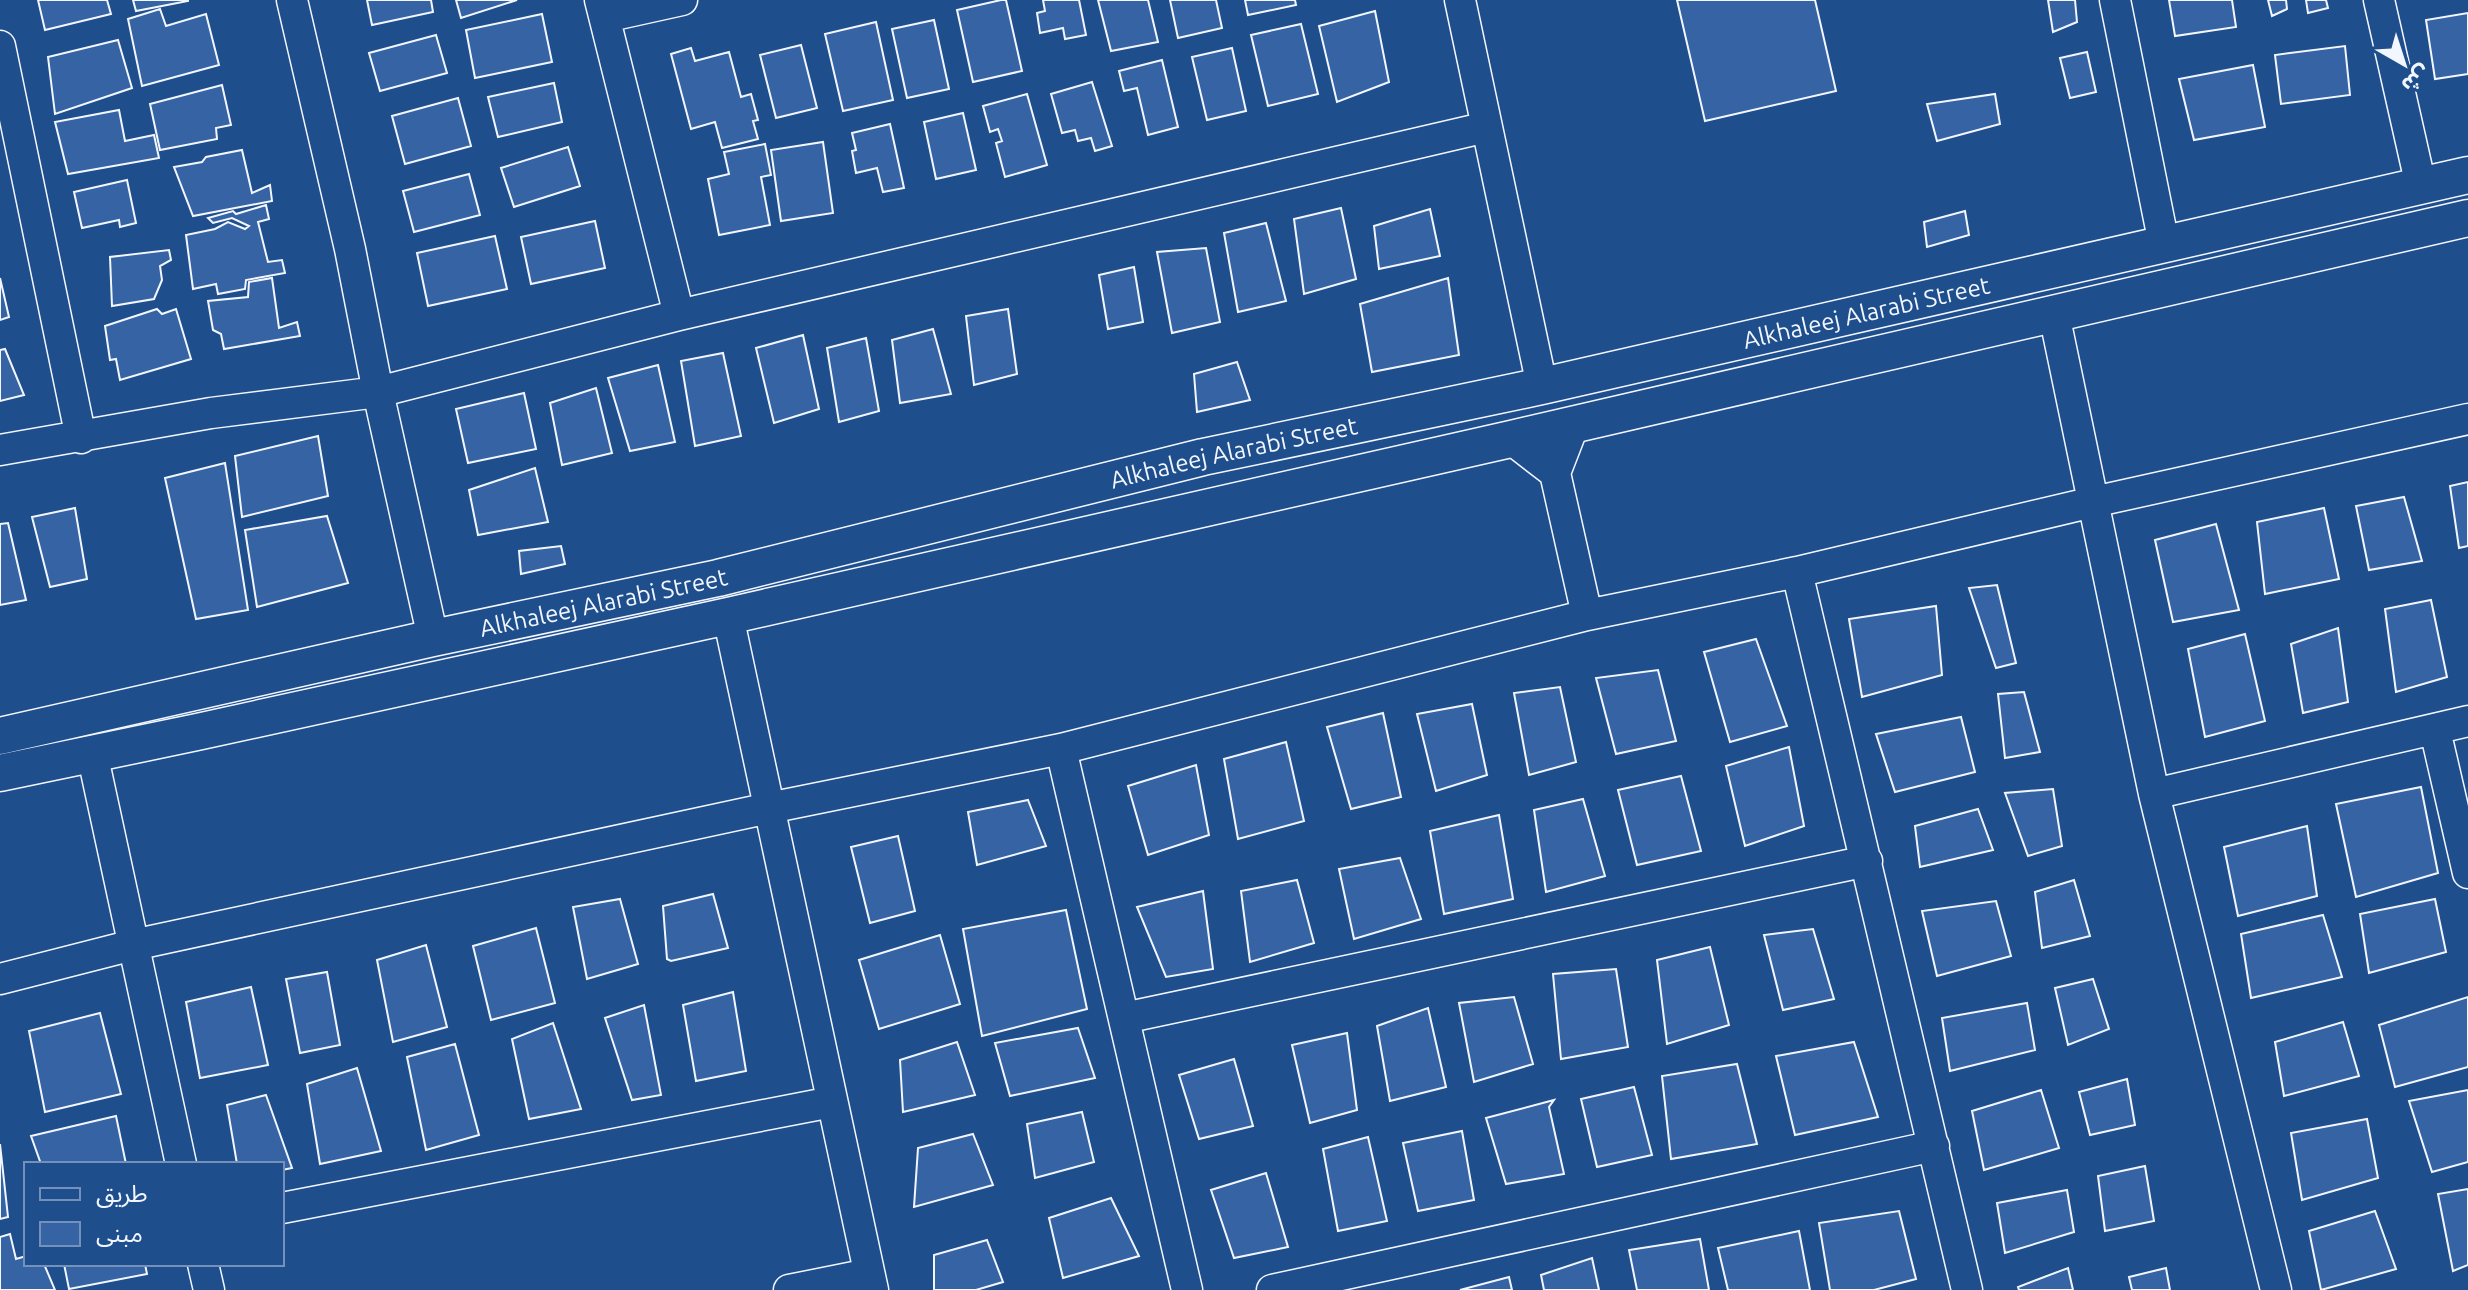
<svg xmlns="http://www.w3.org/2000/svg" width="2468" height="1290" font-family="Ubuntu,'Noto Sans Arabic',sans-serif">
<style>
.building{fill:#3563a3;stroke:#f2f6ff;stroke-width:2}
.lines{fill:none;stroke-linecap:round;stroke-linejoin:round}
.minor-casing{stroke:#f2f6ff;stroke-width:33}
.major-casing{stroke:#f2f6ff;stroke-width:39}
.minor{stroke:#1f4e8c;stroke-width:30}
.major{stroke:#1f4e8c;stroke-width:36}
.labels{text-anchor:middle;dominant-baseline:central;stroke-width:6;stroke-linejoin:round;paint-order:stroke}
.street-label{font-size:24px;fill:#f2f6ff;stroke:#1f4e8c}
</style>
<rect width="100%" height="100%" fill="#1f4e8c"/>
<!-- building -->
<path class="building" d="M38 0H107L111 14 45 30Z
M133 0H188V1L136 11Z
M367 0H431L433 12 372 25Z
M456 0H517L461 18Z
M1001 0H1006L1022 71 973 82 957 10Z
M1043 0H1079L1086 35 1065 39 1063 28 1040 33 1037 13 1045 11Z
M1098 0H1148L1158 42 1111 51Z
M1170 0H1216L1222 28 1178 38Z
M1245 0H1295L1296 5 1248 15Z
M1677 0H1815L1836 91 1705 121Z
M2048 0H2075L2077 22 2053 32Z
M2169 0H2232L2236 27 2175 36Z
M2268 0H2286L2287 9 2272 16Z
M2306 0H2326L2328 8 2308 13Z
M160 9 166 26 206 14 219 65 142 86 128 19Z
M1375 11 1389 82 1337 102 1319 26Z
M2468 13V74L2435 79 2426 20Z
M542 14 552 62 475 78 466 30Z
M934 20 949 89 907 98 892 29Z
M876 22 893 100 843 111 825 34Z
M1301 24 1318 94 1268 106 1251 35Z
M436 35 447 73 380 91 369 53Z
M118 40 132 88 55 114 48 57Z
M801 45 817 108 776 118 760 55Z
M2345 46 2350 95 2281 104 2275 55Z
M691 48 695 61 729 52 741 97 751 94 758 120 753 121 758 139 722 148 715 122 691 129 671 54Z
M1232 48 1246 111 1207 120 1192 57Z
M2087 52 2096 92 2070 98 2060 58Z
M1162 60 1178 127 1148 135 1137 88 1124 91 1119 71Z
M2253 65 2265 127 2194 140 2179 79Z
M1092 82 1112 146 1095 151 1091 138 1078 141 1075 130 1062 133 1051 94Z
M554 83 562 122 498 137 488 97Z
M222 85 231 125 216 128 217 139 160 150 150 104Z
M1027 94 1047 165 1005 177 996 143 1002 141 998 129 990 132 983 106Z
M1995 94 2000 124 1937 141 1927 104Z
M458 98 471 146 405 164 392 116Z
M119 110 125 141 154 135 159 158 68 174 55 122Z
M963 113 976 170 936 179 924 122Z
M890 124 904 188 883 192 877 168 856 173 852 151 856 150 852 133Z
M823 142 833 213 781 221 771 150Z
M765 144 771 175 761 177 770 225 719 235 708 179 729 174 724 152Z
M568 147 580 186 514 207 501 168Z
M242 150 252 193 270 185 272 201 193 216 174 167 202 162 206 157Z
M469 174 480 215 414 232 403 191Z
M127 180 136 223 120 227 119 220 82 228 74 192Z
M266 205 269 219 258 222 268 262 282 260 285 273 246 280 245 289 218 294 216 284 193 289 186 235 215 229 228 222 245 229 249 226 232 218 213 223 208 218 233 211 236 214Z
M1341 208 1356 279 1304 294 1294 219Z
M1430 209 1440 256 1379 269 1374 226Z
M1965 211 1969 235 1927 247 1924 222Z
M595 221 605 268 531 284 521 237Z
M1266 223 1286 301 1238 312 1224 233Z
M495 236 507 289 428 306 417 253Z
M1206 248 1220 322 1172 333 1157 252Z
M169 250 171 260 160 266 162 280 154 299 112 306 110 257Z
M1134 267 1143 322 1108 329 1099 275Z
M0 278 9 317 0 320Z
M272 278 279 328 297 322 300 336 224 349 221 334 213 330 208 301 248 297 249 282Z
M1448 278 1459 355 1372 372 1360 304Z
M157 309 162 314 176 309 191 359 120 380 116 359 110 360 105 326Z
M1008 309 1017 374 974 385 966 316Z
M933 329 951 394 900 403 892 340Z
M803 335 819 409 774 423 756 348Z
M866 338 879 411 839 422 827 348Z
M5 349 24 395 0 401V350Z
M723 353 741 436 695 446 681 361Z
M1237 362 1250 400 1197 412 1194 374Z
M658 365 675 442 630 451 608 378Z
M596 388 612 453 562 465 550 403Z
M524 393 536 449 468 463 456 409Z
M318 436 328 496 242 517 235 456Z
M225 463 248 610 196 619 165 478Z
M535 468 548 522 478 535 469 490Z
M2468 482V546L2459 548 2450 486Z
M2404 497 2422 561 2369 570 2356 506Z
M75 508 87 579 50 587 32 517Z
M2324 508 2339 579 2265 594 2257 522Z
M327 516 348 583 257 607 245 530Z
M8 523 26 600 0 605V524Z
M2216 524 2239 610 2173 622 2155 540Z
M561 546 565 564 521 574 519 551Z
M1997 585 2016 663 1996 668 1969 588Z
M2431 600 2447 677 2396 692 2385 609Z
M1936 606 1942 675 1862 697 1849 619Z
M2338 628 2348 702 2303 713 2291 644Z
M2245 634 2265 721 2205 737 2188 649Z
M1756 639 1787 726 1730 742 1704 652Z
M1658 670 1676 741 1616 754 1596 678Z
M1560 687 1576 762 1529 775 1514 693Z
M2024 692 2040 752 2005 758 1998 694Z
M1472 704 1487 775 1436 791 1417 714Z
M1383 713 1401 797 1351 809 1327 727Z
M1961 717 1975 772 1895 792 1876 734Z
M1286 742 1304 821 1238 839 1224 759Z
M1789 747 1804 826 1745 846 1726 766Z
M1196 765 1209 835 1148 855 1128 786Z
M1681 776 1701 851 1637 865 1618 790Z
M2421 787 2438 873 2356 897 2336 804Z
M2053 789 2062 846 2028 856 2005 793Z
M1583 799 1605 876 1546 892 1534 810Z
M1028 800 1046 846 977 865 968 812Z
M1978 809 1993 850 1920 867 1915 826Z
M1499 815 1513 899 1444 914 1430 831Z
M2307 826 2317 896 2238 916 2224 847Z
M898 836 915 911 870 923 851 847Z
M1400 858 1421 919 1354 939 1339 869Z
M1297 880 1314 943 1250 962 1241 891Z
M2074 880 2090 936 2042 948 2035 892Z
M1203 891 1213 969 1166 977 1137 907Z
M713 894 728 948 671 961 667 959 663 906Z
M620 899 638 964 587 979 573 907Z
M2435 899 2446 952 2369 973 2360 914Z
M1996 901 2011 956 1937 976 1922 911Z
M1066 910 1087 1009 982 1036 963 929Z
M2323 915 2342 977 2251 998 2241 934Z
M536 928 555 1003 491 1020 473 946Z
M1813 929 1834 999 1783 1010 1764 935Z
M940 935 960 1004 879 1029 859 960Z
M426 945 447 1027 393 1042 377 960Z
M1710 947 1729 1025 1667 1044 1657 960Z
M1616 969 1628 1047 1561 1059 1553 974Z
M327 972 340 1045 300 1053 286 979Z
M2093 979 2109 1029 2068 1045 2055 988Z
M251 987 268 1065 200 1078 186 1002Z
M733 992 746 1071 696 1081 683 1005Z
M1514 997 1533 1064 1474 1082 1459 1003Z
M2468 997V1067L2395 1087 2379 1025Z
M2027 1003 2035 1050 1950 1071 1942 1018Z
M644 1005 661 1095 632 1100 605 1018Z
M1428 1008 1446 1087 1390 1101 1377 1026Z
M100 1013 121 1094 45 1112 29 1031Z
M2343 1022 2359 1076 2284 1096 2275 1042Z
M553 1023 581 1109 529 1119 512 1039Z
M1078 1028 1095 1078 1010 1096 995 1043Z
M1347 1033 1357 1110 1310 1123 1292 1045Z
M957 1042 975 1095 903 1112 900 1060Z
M1854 1042 1878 1117 1795 1135 1776 1056Z
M455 1044 479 1135 426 1150 407 1057Z
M1234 1059 1253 1126 1199 1139 1179 1075Z
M1737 1064 1757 1144 1671 1159 1662 1076Z
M357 1068 381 1151 320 1164 307 1084Z
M2127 1079 2135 1125 2090 1135 2079 1092Z
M1634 1087 1652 1155 1597 1167 1581 1099Z
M2041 1090 2059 1148 1984 1170 1972 1111Z
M2468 1090V1162L2432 1172 2409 1101Z
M266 1095 292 1168 282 1170V1164H237L227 1105Z
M1554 1100 1549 1107 1564 1174 1506 1184 1486 1118Z
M1082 1112 1094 1162 1035 1178 1027 1124Z
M116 1116 126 1164H41L31 1136Z
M2367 1119 2378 1178 2302 1200 2291 1133Z
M1462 1131 1474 1200 1418 1211 1403 1143Z
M973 1134 993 1185 914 1207 918 1148Z
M1368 1137 1387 1221 1338 1231 1323 1149Z
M0 1144 8 1217 0 1219Z
M2145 1166 2154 1221 2105 1231 2098 1176Z
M1266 1173 1288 1247 1234 1258 1211 1190Z
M2468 1189V1265L2453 1271 2438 1194Z
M2067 1190 2074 1232 2005 1253 1997 1203Z
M1111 1198 1139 1256 1063 1278 1049 1218Z
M1899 1211 1916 1279 1874 1290H1830L1819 1223Z
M2375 1211 2396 1269 2321 1290 2309 1231Z
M1799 1231 1810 1290H1728L1718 1248Z
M10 1234 16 1259 26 1256V1264H44L55 1290H0V1237Z
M1700 1239 1709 1290H1637L1629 1250Z
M987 1240 1003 1282 976 1290H934V1255Z
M1592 1258 1599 1290H1544L1541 1275Z
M64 1264H145L147 1274 69 1289Z
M2068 1268 2073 1290H2019L2018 1287Z
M2166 1268 2170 1290H2132L2129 1277Z
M1509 1277 1512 1290H1460Z"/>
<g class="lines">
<!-- minor casing -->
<g class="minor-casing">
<path id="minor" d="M292 0 350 249 378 392 433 638
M600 0 679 315
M1460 0 1542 386
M2115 0 2164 244
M2379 0 2421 186
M605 17 682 0
M0 46 81 438
M2054 314 2154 794 2276 1290
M1574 424 1555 473 1587 615
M1511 439 1555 473
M0 450 211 413 378 392 679 315 1487 127
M1797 572 1967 1290
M728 616 873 1290
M2435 730 2468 873
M1061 749 1187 1290
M92 753 181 1164
M2154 794 2468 721
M0 979 133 945 769 808 1061 749 1587 615 1797 572 2093 502 2468 419
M1124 1018 1867 861
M282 1208 832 1102
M203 1264 209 1290
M789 1290 869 1274
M1272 1290 1934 1146"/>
</g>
<!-- major casing -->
<g class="major-casing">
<g id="major">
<path id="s1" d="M0 736 433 638 718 578 1203 457 1542 386 2468 175"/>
<path d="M0 773 197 732 728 616 1511 439 2468 218"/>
</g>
</g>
<!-- minor -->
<use href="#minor" class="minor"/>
<!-- major -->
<use href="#major" class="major"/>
</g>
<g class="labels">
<!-- street labels -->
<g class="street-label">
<text stroke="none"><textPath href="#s1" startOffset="1914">Alkhaleej Alarabi Street</textPath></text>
<text stroke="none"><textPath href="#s1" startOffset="1266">Alkhaleej Alarabi Street</textPath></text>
<text stroke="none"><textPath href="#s1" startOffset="618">Alkhaleej Alarabi Street</textPath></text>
</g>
</g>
<!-- legend -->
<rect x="24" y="1162" width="260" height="104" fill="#1f4e8c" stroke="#7391ba" stroke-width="2"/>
<rect x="40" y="1188" width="40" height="12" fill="#1f4e8c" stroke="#7391ba" stroke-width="2"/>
<text x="96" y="1202" font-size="24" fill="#f2f6ff">طريق</text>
<rect x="40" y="1222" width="40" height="24" fill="#3563a3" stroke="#7391ba" stroke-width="2"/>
<text x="96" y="1242" font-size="24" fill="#f2f6ff">مبنى</text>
<!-- north arrow -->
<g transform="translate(2404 64) rotate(141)" stroke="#1f4e8c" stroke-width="6" paint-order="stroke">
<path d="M0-6L14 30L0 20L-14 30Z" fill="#f2f6ff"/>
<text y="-12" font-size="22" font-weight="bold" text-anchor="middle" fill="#f2f6ff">ش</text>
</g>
</svg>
